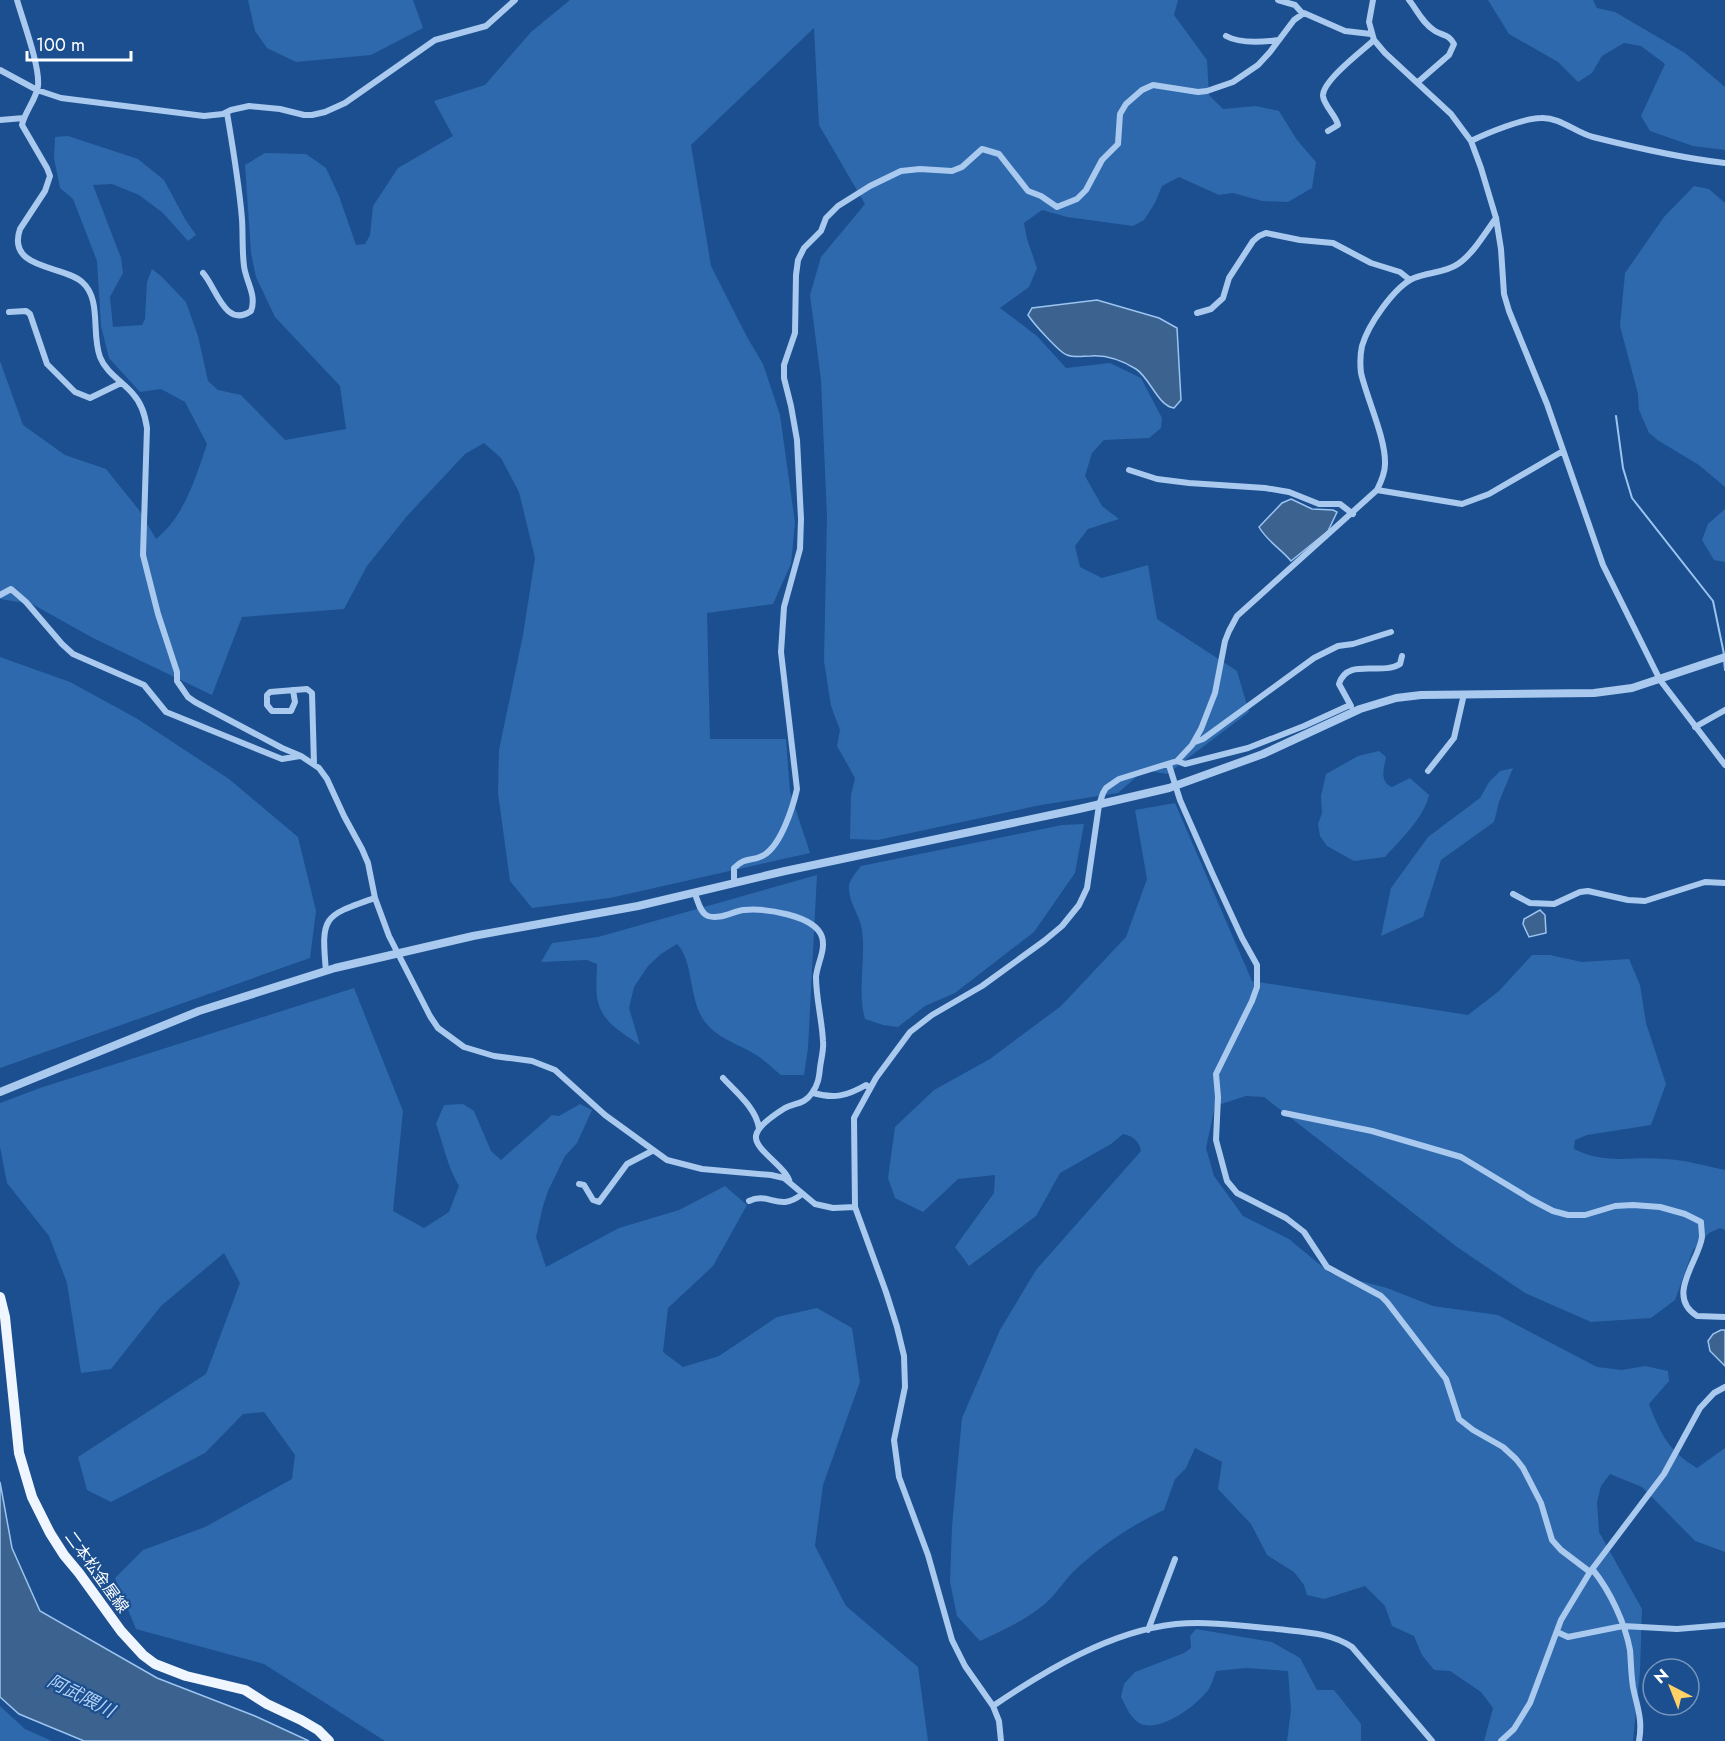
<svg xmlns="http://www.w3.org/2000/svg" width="1725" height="1741" font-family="Jost,'Noto Sans JP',sans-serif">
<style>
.green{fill:#2e69ad}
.water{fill:#3c6290;stroke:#9cc4f0;stroke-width:1.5}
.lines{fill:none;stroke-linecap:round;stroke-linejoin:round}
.stream{stroke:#9cc4f0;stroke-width:2}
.minor{stroke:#a9c9ee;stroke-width:6}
.tertiary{stroke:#a9c9ee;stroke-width:8}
.primary{stroke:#f0f6ff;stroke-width:10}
.labels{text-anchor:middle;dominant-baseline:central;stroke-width:4.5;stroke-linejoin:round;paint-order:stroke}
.street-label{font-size:16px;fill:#fff;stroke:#1b4f8f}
.water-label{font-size:18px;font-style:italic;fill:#b5d3f5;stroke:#1b4f8f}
</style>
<rect width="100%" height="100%" fill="#1b4f8f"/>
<!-- green -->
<path class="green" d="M248 0H413L423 28 371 55 296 62 267 48 255 31Z
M570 0H1178L1174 15 1207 60 1209 95 1223 109 1256 106 1279 111 1297 140 1316 162 1312 188 1288 202 1262 201 1233 193 1219 195 1179 177 1162 186 1155 203 1144 220 1133 226 1067 217 1042 210 1024 223 1027 239 1037 268 1029 287 1000 308 1037 336 1066 368 1110 363 1141 378 1162 418 1161 428 1149 438 1104 440 1092 453 1085 476 1102 506 1119 519 1088 529 1075 546 1080 567 1102 578 1148 565 1157 619 1237 671 1249 712 1167 774 1144 770 1118 793 1041 805 878 840 850 839 851 795 855 778 837 746 840 730 831 706 824 661 827 517 821 380 810 295 821 257 865 204 819 125 814 28 691 145 711 266 747 337 763 364 780 415 795 523 791 564 773 604 707 613 710 739H786L790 792 810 853 610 898 532 908 510 881 498 793 499 750 523 635 535 558 519 492 501 458 484 443 465 454 407 516 367 566 344 609 242 617 212 695 93 638 32 604 0 599V361L23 425 65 455 106 469 139 510 156 539C184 517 196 477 207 444L185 402 161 389 140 392 109 358 101 326 97 261 73 199 60 188 54 158 55 137 68 136 138 159 164 180 185 219 196 235 188 241 163 213 139 195 112 184 93 185 121 258 123 273 110 297 113 327 142 325 145 319 147 282 152 269 161 276 186 302 198 336 208 381 218 390 241 395 285 440 346 429 340 386 275 317 256 277 251 253 245 165 265 153 306 154 326 168 339 196 356 245 365 244 370 235 373 206 398 168 453 136 434 101 485 85 531 32Z
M1488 0H1593L1597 8 1615 12 1685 53 1725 87V150L1693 146 1650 131 1641 116 1665 64 1641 46 1624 43 1602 56 1592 73 1578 82 1558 62 1509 34Z
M1694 186 1709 189 1725 203V487L1699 465 1659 441 1649 433 1639 410 1638 394 1620 326 1625 273 1664 217Z
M1725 509V562L1714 560 1702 540 1708 524Z
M0 657 70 682 136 718 229 779 298 837 316 911 310 958 0 1068Z
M1379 751 1386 757C1384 768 1379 782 1392 787L1410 778 1429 795C1424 818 1400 840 1385 857L1354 861 1327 846 1320 836 1318 824 1322 813 1321 796 1326 774 1358 756Z
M1513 768 1499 802 1494 822 1441 860 1423 917 1381 936 1391 888 1428 837 1480 798 1489 782 1500 771Z
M1175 803 1252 981 1468 1015 1499 991 1532 955H1550L1582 962 1629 959 1640 985 1646 1023 1666 1084 1651 1125 1587 1135 1575 1140 1574 1149C1605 1165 1632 1156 1665 1159 1685 1160 1706 1166 1725 1170V1230L1720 1228 1709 1233 1693 1250 1675 1300 1651 1318 1591 1322 1525 1293 1457 1247 1264 1097 1246 1096 1215 1106 1206 1148 1214 1176 1243 1216 1289 1239 1330 1273 1387 1288 1433 1306 1498 1315 1597 1367 1622 1370 1645 1366 1668 1371 1669 1381 1649 1404C1661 1435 1669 1451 1697 1468L1725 1448V1552L1695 1541 1642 1487 1610 1474 1601 1486 1597 1502 1599 1532 1642 1609 1640 1671 1633 1741H1484L1493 1708 1481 1692 1450 1671 1434 1670 1422 1655 1414 1636 1392 1626 1385 1606 1365 1586 1324 1599 1307 1595 1304 1585 1294 1572 1267 1555 1251 1524 1218 1489 1222 1462 1195 1448 1186 1468 1175 1479 1164 1510C1130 1526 1099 1547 1072 1573 1062 1584 1053 1598 1041 1607 1022 1622 1001 1631 980 1641L957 1616 950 1582 952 1526 962 1418 1000 1330 1036 1270 1141 1151C1139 1141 1133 1136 1123 1134L1111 1144 1060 1173 1036 1216 969 1266 955 1247 994 1193 995 1175 958 1179 923 1212 895 1198 888 1178 895 1127 934 1090 990 1059 1061 1006 1126 937 1147 879 1135 810Z
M1084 824 1075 873 1034 932 955 993 925 1006 898 1027 883 1025 865 1019C857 991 866 960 862 930 860 915 848 902 849 886 850 879 857 871 861 866L1062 825Z
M817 875 808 1048 804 1075H781C773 1069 765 1060 756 1055 739 1044 718 1039 705 1022 688 999 694 961 677 944L661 954 648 966 634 987 629 1008 640 1045C624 1034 603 1023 598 1002 595 991 597 976 597 964L587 960 541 962 552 943 598 937Z
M354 988 403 1111 393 1211 424 1228 449 1212 459 1186C447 1166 444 1146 436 1124L444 1105 463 1104 474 1111 491 1151 501 1160 552 1115 559 1116 580 1104 592 1110 577 1143 565 1156 548 1191 543 1206 536 1237 546 1267 619 1228 679 1210 725 1186 747 1205 713 1266 668 1308 663 1352 683 1367 719 1356 777 1317 817 1308 852 1328 860 1382 823 1485 815 1546 846 1606 918 1667 928 1741H385L264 1664 136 1629 115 1578 143 1550 205 1527 292 1479 295 1455 264 1412 243 1414 205 1453 111 1502 87 1490 78 1457 206 1374 240 1283 224 1253 161 1306 111 1369 81 1373 67 1283 49 1236 7 1183 0 1147V1103L40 1088Z
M1196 1629 1272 1642 1300 1658 1317 1690H1334L1361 1724V1741H1287L1291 1710 1288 1671 1246 1668 1216 1671C1214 1676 1212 1684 1209 1689 1197 1705 1162 1732 1141 1724 1131 1720 1126 1706 1121 1697L1124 1684 1135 1672 1184 1653 1191 1648 1190 1636Z
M0 1706 25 1729 52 1741H0Z"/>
<!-- water -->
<path class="water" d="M1097 300 1159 318 1177 328 1181 400 1174 408C1158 406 1150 378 1136 369 1123 361 1106 355 1091 356 1083 356 1075 358 1067 355 1060 353 1033 323 1028 315L1032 308Z
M1291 499 1312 509 1333 510 1337 512 1328 531 1291 561C1281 549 1267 541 1259 527L1282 503Z
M1540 910 1545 915 1546 933 1529 937 1523 924 1524 919Z
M1721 1330H1725V1366L1710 1351 1708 1341 1713 1334Z
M0 1482 12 1548 40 1611 157 1678 255 1716 309 1741H84L19 1714 0 1697Z"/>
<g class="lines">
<!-- stream -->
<path class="stream" d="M1616 416 1623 468 1632 498 1713 601 1724 654
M1724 659 1725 670"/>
<!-- minor -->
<path class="minor" d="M17 0C23 21 40 66 38 86 36 100 25 111 22 125L47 168 50 176 45 191 20 229C6 270 64 265 82 282 102 299 91 334 100 357 106 373 122 381 133 394 142 404 145 415 147 428L143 555 158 614 177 672V681L188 697 195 702 282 748 301 756 319 768 327 779 344 816 362 849 368 863 375 898 389 936 430 1016 438 1028 464 1047 494 1056 532 1061 555 1070 605 1115 667 1160 702 1169 771 1175 784 1178 815 1204 833 1208 855 1207
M1278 0 1295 5 1303 14
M1373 0 1369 22 1374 40 1385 53 1451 114 1471 141 1481 168 1496 218 1501 249 1504 294 1509 311 1547 404 1603 565 1660 680 1725 765
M1409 0C1417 10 1423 24 1435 31 1443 36 1449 34 1454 44L1449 55 1418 82
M1226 36C1240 44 1263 42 1279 40
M0 70 37 90 61 98 204 116 223 114 231 110 249 106 280 109 304 115H312L325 112 345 103 435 40 486 26 515 0
M0 120 24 118
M1328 131 1338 125C1336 115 1324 106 1323 96 1322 81 1363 50 1374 40
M1471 141C1487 133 1524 118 1541 118 1560 117 1576 133 1593 137 1637 148 1680 158 1725 163
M203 273C216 287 225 329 251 311 257 295 246 282 244 266 242 251 243 235 242 219 239 184 233 148 227 113
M9 312 26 311 30 314 47 364 75 392 90 398 121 383
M1197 313 1211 309 1223 298 1229 278 1253 241 1259 236 1266 233 1300 240 1333 243 1371 263 1400 272 1410 280
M1129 470 1157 479 1189 483 1265 488 1289 492 1319 504H1340L1353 514
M1377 490 1462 504 1489 494 1563 451
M0 595 11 589 26 602 62 644 73 654 144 685 166 712 282 759 300 756
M293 690 295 702 291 711H272L267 705V695L270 692 307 689 312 693 314 764
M1351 706 1339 684C1347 657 1381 676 1400 664L1402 656
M1695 727 1725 710
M1195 742 1203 739 1314 658 1338 646 1353 644 1391 632
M1177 761 1185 764 1248 748 1304 726 1350 705
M1169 765 1180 800 1213 875 1242 938 1257 965V987L1252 1001 1216 1074 1218 1097 1216 1140 1227 1181 1237 1193 1286 1218 1304 1232 1327 1267 1381 1296 1387 1302 1446 1379 1459 1419 1473 1430 1503 1447 1516 1459 1523 1468 1541 1503 1552 1540 1561 1550 1590 1572
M1428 771 1454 738 1464 694
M734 883V868C746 856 752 862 764 855 781 845 793 807 797 789L781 652 784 607 800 549 801 519 797 440 791 406 784 378V365L795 333 796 275 798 260 804 248 821 231 826 218 838 206 870 186 901 171 920 169 952 171 962 167 982 149 999 154 1028 191 1041 196 1057 207 1077 199 1086 190 1102 160 1118 144 1120 114 1126 104 1142 90 1153 85 1198 92 1207 91 1233 82 1258 65 1270 52 1294 20 1304 13 1345 31 1371 34
M695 894C698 901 700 913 708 916 720 920 733 911 744 910 764 908 815 915 822 937 826 950 817 964 816 977 816 998 822 1020 823 1041 824 1050 821 1059 820 1068 819 1078 818 1085 812 1093 805 1104 795 1103 785 1108 777 1113 757 1126 756 1136 754 1150 787 1167 790 1183
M1513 894 1530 903 1554 904 1580 892 1588 891 1628 900 1645 901 1705 882 1725 883
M326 971C321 916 323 916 375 898
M723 1078C736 1092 756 1108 759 1128
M813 1093C834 1099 847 1096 866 1085L870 1088
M1284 1113 1372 1131 1461 1157 1532 1200 1553 1211 1568 1215H1585L1615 1206 1633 1205 1660 1207 1685 1214 1701 1222C1701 1226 1702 1232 1702 1237 1699 1261 1665 1296 1697 1316L1725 1317
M579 1184 584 1185 593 1200 599 1202 627 1164 652 1151
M749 1201C769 1191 779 1213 802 1194
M1593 1570C1610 1591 1625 1623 1630 1650 1631 1662 1631 1674 1633 1687 1637 1707 1643 1719 1639 1741
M1148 1630 1175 1559
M1557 1632 1568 1637 1623 1626 1677 1629 1725 1625
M993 1706C1046 1670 1111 1631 1176 1624 1209 1621 1244 1626 1277 1629 1302 1632 1330 1632 1352 1647L1432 1741
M1001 1741 999 1721 993 1706 965 1666 952 1640 928 1555 899 1477 894 1440 905 1387 904 1356 897 1327 886 1292 855 1207 854 1118 876 1078 910 1032 932 1015 982 986 1044 941 1062 926 1079 905 1087 888 1099 805 1103 793 1106 788 1119 779 1177 761 1192 745 1201 729 1215 693 1225 641 1229 631 1237 616 1377 490C1381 482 1385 473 1385 464 1386 439 1367 399 1361 373 1360 364 1360 355 1362 346 1368 325 1394 287 1414 278 1428 272 1445 273 1458 264 1473 254 1485 233 1496 218
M1501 1741 1514 1729 1530 1703 1561 1620 1590 1572 1664 1474 1700 1408 1714 1393 1725 1387"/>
<!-- tertiary -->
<path class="tertiary" d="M0 1092 199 1011 335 968 473 936 638 906 785 871 1079 809 1169 788 1263 754 1360 709 1396 698 1421 695 1594 693 1632 688 1725 657"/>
<!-- primary -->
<path class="primary" d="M0 1297 5 1317 19 1453 32 1497 50 1533 64 1555 79 1573 121 1631 143 1655 155 1664 186 1676 245 1690 267 1704 301 1720 318 1730 329 1741"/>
</g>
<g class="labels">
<!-- street labels -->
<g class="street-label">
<text transform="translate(97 1572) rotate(54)">二本松金屋線</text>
</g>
<!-- water labels -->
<g class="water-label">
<text transform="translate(81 1696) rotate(27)">阿武隈川</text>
</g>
</g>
<!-- north arrow -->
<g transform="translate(1671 1687) rotate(318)"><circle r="28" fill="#1b4f8f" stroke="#7695bc" stroke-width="1.5"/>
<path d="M0-4.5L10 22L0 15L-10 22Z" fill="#ffd166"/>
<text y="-9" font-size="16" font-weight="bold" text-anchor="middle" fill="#ffffff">N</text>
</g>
<!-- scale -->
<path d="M27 51v9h104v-9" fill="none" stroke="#ffffff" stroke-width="3"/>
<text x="36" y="51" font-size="18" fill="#ffffff" stroke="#1b4f8f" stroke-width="4.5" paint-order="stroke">100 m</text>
</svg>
